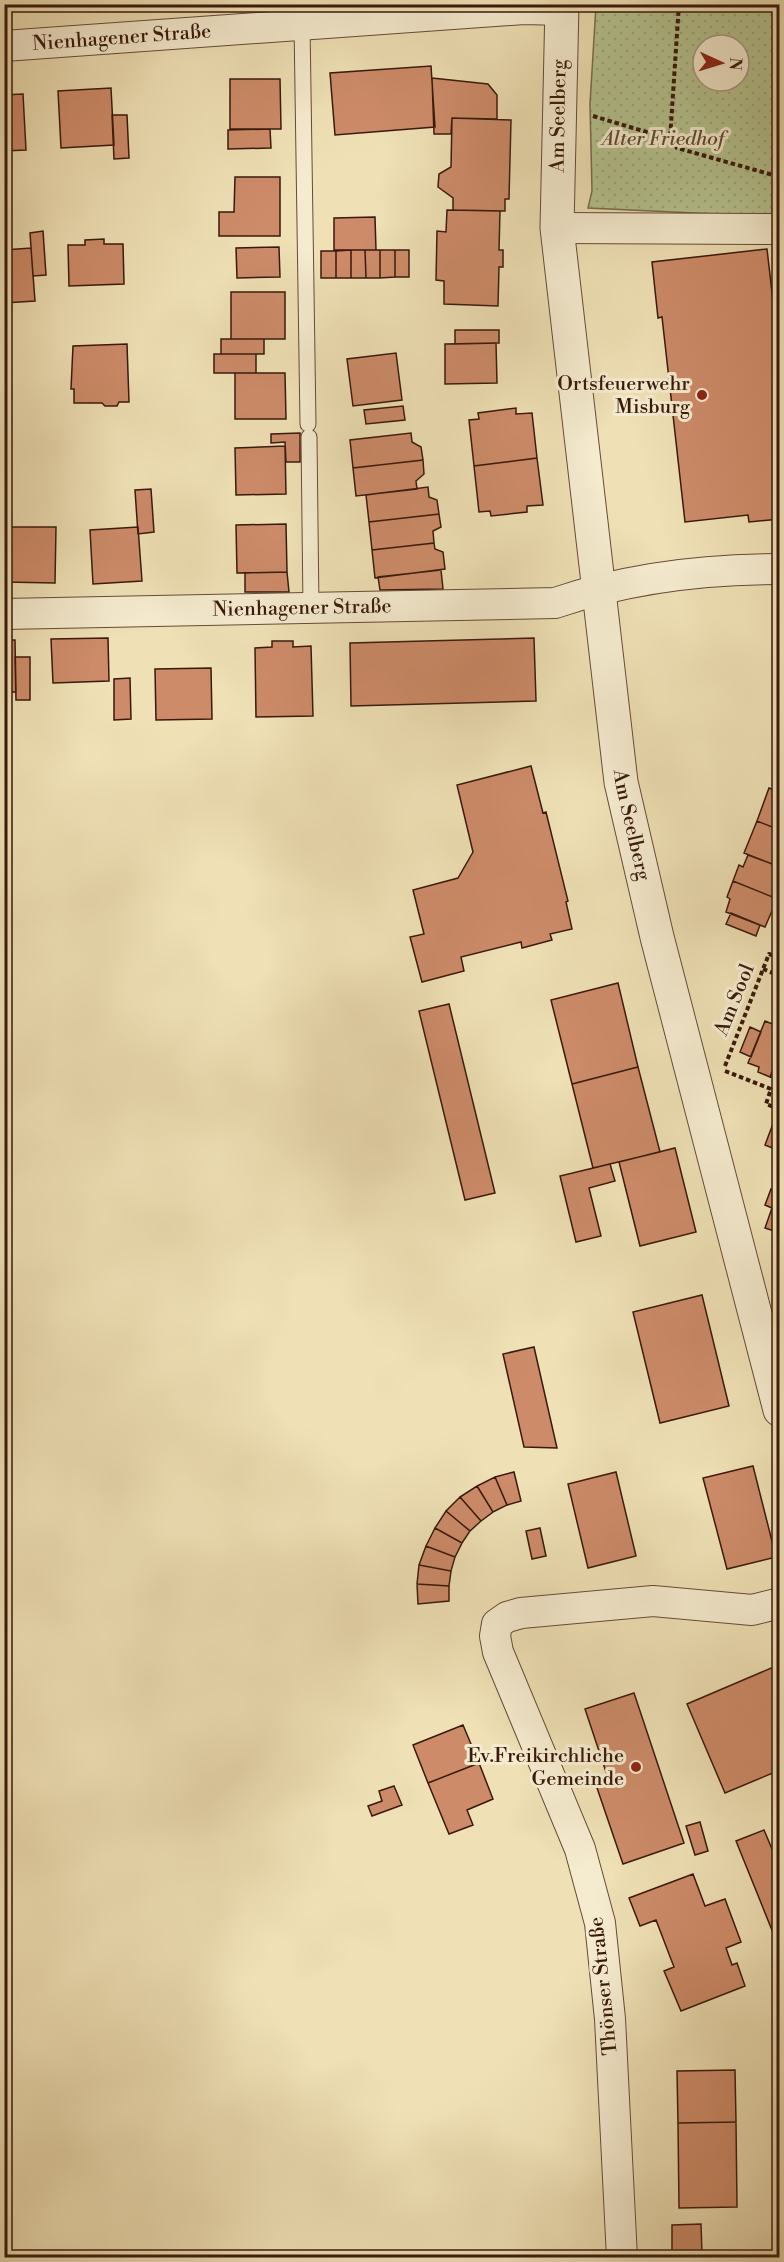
<svg xmlns="http://www.w3.org/2000/svg" width="784" height="2262" font-family="'Libre Bodoni',serif">
<style>
.park{fill:url(#park-dots);stroke:#776e4e;stroke-width:1.5;fill-rule:evenodd}
.building{fill:#cd8b69;stroke:#39190d;stroke-width:1.5}
.lines{fill:none;stroke-linecap:round;stroke-linejoin:round}
.service-casing{stroke:#664b37;stroke-width:17}
.minor-casing{stroke:#664b37;stroke-width:32}
.tertiary-casing{stroke:#664b37;stroke-width:35}
.path{stroke:#39190d;stroke-width:4;stroke-dasharray:4.5 3;stroke-linecap:butt}
.service{stroke:#f5ebcf;stroke-width:15}
.minor{stroke:#f5ebcf;stroke-width:30}
.tertiary{stroke:#f5ebcf;stroke-width:33}
.poi-dot{fill:#8f2418;stroke:#f5ebcf;stroke-width:2}
.labels{text-anchor:middle;dominant-baseline:central;stroke-width:6;stroke-linejoin:round;paint-order:stroke}
.street-label{font-size:20px;fill:#39190d;stroke:#f5ebcf}
.park-label{font-size:20px;font-style:italic;fill:#5e4c34;stroke:#f5ebcf}
.poi-label{font-size:20px;fill:#39190d;stroke:#f5ebcf;text-anchor:end}
</style>
<defs>
<pattern id="park-dots" width="8" height="8" patternUnits="userSpaceOnUse" patternTransform="scale(1.5)"><rect width="8" height="8" fill="#b5c390"/><path d="M2 2h.1M6 6h.1" fill="none" stroke="#9ca77b" stroke-width="1.8" stroke-linecap="round"/></pattern>
</defs>
<rect width="100%" height="100%" fill="#efe0b5"/>
<filter id="stains"><feTurbulence type="fractalNoise" baseFrequency=".00333" numOctaves="4"/><feColorMatrix values="0 0 0 0 .2 0 0 0 0 .09 0 0 0 0 .02 0 0 0 .5 -.17"/></filter>
<radialGradient id="worn" r=".72"><stop offset=".6" stop-color="#630" stop-opacity="0"/><stop offset="1" stop-color="#630" stop-opacity=".3"/></radialGradient>
<!-- park -->
<path class="park" d="M596 5H779V217L588 208 592 191 590 104ZM703 45H739V81H703Z"/>
<!-- building -->
<path class="building" d="M431 66 435 127 335 135 330 73Z
M432 78 488 84 497 95V119L452 118 451 134H434Z
M230 79H280L281 129H230Z
M111 88 114 145 61 148 58 91Z
M23 94 26 150 4 151V95Z
M112 115H127L129 158 114 159Z
M452 118 511 120 509 199H505V211L453 210V198L438 187 439 174 451 167Z
M270 129 271 148 228 149V130Z
M235 177H280V236H219V212H234Z
M447 210 500 211 499 250H503V267H499L498 306 444 304V281L436 280 437 231 446 232Z
M375 217 376 250H334V218Z
M43 231 46 275 33 276 30 233Z
M104 239V244H123L124 284 69 286 68 245H85V240Z
M279 247 280 277 237 278 236 248Z
M31 248 35 301 4 303V250Z
M767 249 780 362V519L749 522 748 515 685 522 662 317 658 318 652 262Z
M351 250H365L366 278H351Z
M351 250V278H336V251Z
M365 250H380V278H366Z
M380 250H395V277L380 278Z
M395 250H409V277H395Z
M321 251H336V278H321Z
M231 292H285V339H231Z
M455 330H499V343L455 344Z
M221 339H264V354H221Z
M496 343 497 383 445 384V344Z
M127 344 129 402H119L117 406H105L102 403H74V389H71L73 346Z
M396 353 402 400 353 406 347 359Z
M214 354H256V373H214Z
M235 373H285L286 419H235Z
M403 406 405 420 366 424 364 410Z
M516 408V414L532 413 537 458 474 466 469 420 479 419 478 413Z
M300 433V462H286L285 442 271 443V434Z
M411 433 412 442 421 447 423 460 353 468 350 440Z
M285 446 286 494 236 495 235 448Z
M537 458 543 505 527 506V512L491 516 490 511 479 512 474 466Z
M423 460 424 474 416 481 417 489 356 496 353 468Z
M428 487 429 497 437 500 439 514 369 522 366 495Z
M151 489 154 532 138 534 135 490Z
M439 514 441 527 433 531 434 543 372 550 369 522Z
M286 524 287 572 237 573 236 525Z
M5 527H56L55 583 4 582Z
M138 527 142 581 93 584 90 530Z
M434 543 435 549 443 552 445 569 375 578 372 550Z
M441 570 443 589 380 590 378 577Z
M287 572 289 592H245V573Z
M108 638 109 681 53 683 51 639Z
M534 638 536 701 351 706 350 643Z
M4 640H15L16 692H4Z
M272 641H293V647L311 646 313 716 256 717 255 648 272 647Z
M15 657H30V700H16Z
M211 668 212 719 156 720 155 669Z
M130 678 131 719 114 720V679Z
M780 762V792L773 790 778 778 774 776Z
M531 766 543 813 546 812 568 901 566 902 572 929 550 934 552 940 522 948 521 942 461 957 464 971 422 982 410 937 424 934 413 890 458 878 473 852 457 785Z
M769 788 780 792V830L757 821Z
M757 821 780 830V867L744 853Z
M748 855 780 867V900L733 881 739 865 743 867Z
M733 881 780 900 777 913 772 911 765 927 726 912 730 899 727 897Z
M731 913 760 925 756 936 726 924Z
M618 983 638 1067 572 1084 551 1000Z
M449 1004 495 1193 465 1200 419 1011Z
M765 1021 780 1027V1052L770 1077 758 1072 759 1067 748 1063Z
M750 1027 761 1032 751 1057 740 1052Z
M780 1052V1080L770 1077Z
M638 1067 660 1152 593 1168 572 1084Z
M774 1121 780 1123V1151L765 1145Z
M675 1148 696 1232 640 1246 619 1162Z
M610 1164 615 1181 589 1188 601 1236 576 1242 560 1176Z
M780 1188V1233L765 1228 772 1208 765 1205 771 1189 778 1191Z
M702 1295 729 1406 660 1423 633 1312Z
M534 1347 557 1448 524 1447 503 1354Z
M753 1466 776 1557 727 1569 703 1478Z
M514 1472 521 1501 507 1505 495 1477Z
M616 1472 636 1556 588 1568 568 1484Z
M495 1477 507 1505 493 1512 477 1486Z
M477 1486 493 1512 481 1521 460 1497Z
M460 1497 481 1521 470 1531 446 1511Z
M446 1511 470 1531 462 1543 435 1528Z
M435 1528 462 1543 455 1557 426 1546Z
M540 1528 546 1556 532 1559 526 1531Z
M426 1546 455 1557 451 1571 419 1565Z
M419 1565 451 1571 449 1586 417 1584Z
M417 1584 449 1586V1601L418 1604Z
M776 1666 780 1674V1770L725 1793 687 1704Z
M634 1693 684 1843 623 1864 596 1785 609 1781 585 1709Z
M463 1725 479 1763 428 1783 413 1745Z
M479 1763 493 1799 467 1810 473 1825 449 1834 428 1783Z
M394 1786 402 1805 372 1816 368 1806 382 1801 379 1791Z
M700 1822 708 1851 695 1855 686 1826Z
M764 1830 780 1868V1950L736 1841Z
M693 1874 705 1906 725 1899 741 1942 726 1948 732 1965 737 1963 745 1986 681 2011 664 1971 674 1967 656 1920 640 1926 629 1898Z
M735 2070 736 2122 678 2123 677 2071Z
M736 2122 737 2207 679 2208 678 2123Z
M701 2224 702 2254H672V2225Z"/>
<g class="lines">
<!-- service casing -->
<g class="service-casing">
<path id="service" d="M302 24 308 424
M309 437 311 609"/>
</g>
<!-- minor casing -->
<g class="minor-casing">
<g id="minor">
<path id="s1" d="M4 46 524 9 562 10"/>
<path d="M557 228 780 229"/>
<path id="s2" d="M4 614 555 603C627 578 704 569 780 569"/>
<path d="M622 2258 610 2019 600 1923 580 1849 498 1652 495 1636 497 1624 507 1617 521 1613 653 1601 752 1610 780 1603"/>
</g>
</g>
<!-- tertiary casing -->
<g class="tertiary-casing">
<g id="tertiary">
<path id="s3" d="M562 4 557 228 621 782 657 937 780 1410"/>
</g>
</g>
<!-- path -->
<path class="path" d="M679 4 670 139 677 148 780 177
M593 116 670 139
M763 969 780 976
M725 1066 769 954 775 956 780 944
M725 1071 771 1089 766 1104 780 1109"/>
<!-- service -->
<use href="#service" class="service"/>
<!-- minor -->
<use href="#minor" class="minor"/>
<!-- tertiary -->
<use href="#tertiary" class="tertiary"/>
</g>
<!-- markers -->
<g class="poi-dot">
<circle cx="702" cy="395" r="6"/>
<circle cx="636" cy="1767" r="6"/>
</g>
<g class="labels">
<!-- street labels -->
<g class="street-label">
<text stroke="none"><textPath href="#s1" startOffset="118">Nienhagener Straße</textPath></text>
<text transform="translate(559 116) rotate(-89)">Am Seelberg</text>
<text stroke="none"><textPath href="#s2" startOffset="298">Nienhagener Straße</textPath></text>
<text stroke="none"><textPath href="#s3" startOffset="826">Am Seelberg</textPath></text>
<text transform="translate(735 1000) rotate(-68)">Am Sool</text>
<text transform="translate(604 1986) rotate(-96)">Thönser Straße</text>
</g>
<!-- park labels -->
<g class="park-label">
<text x="663" y="139">Alter Friedhof</text>
</g>
<!-- poi labels -->
<g class="poi-label">
<text x="690" y="384">Ortsfeuerwehr<tspan x="690" dy="23">Misburg</tspan></text>
<text x="624" y="1756">Ev.Freikirchliche<tspan x="624" dy="23">Gemeinde</tspan></text>
</g>
</g>
<!-- margin -->
<rect width="784" height="2262" fill="none" stroke="#efe0b5" stroke-width="24"/>
<rect x="6" y="6" width="772" height="2250" fill="none" stroke="#39190d" stroke-width="3"/>
<rect x="12" y="12" width="760" height="2238" fill="none" stroke="#39190d" stroke-width="1.5"/>
<!-- north arrow -->
<g transform="translate(721 63) rotate(94)"><circle r="28" fill="#f5ebcf" stroke="#aa9781" stroke-width="1.5"/>
<path d="M0-4.5L10 22L0 15L-10 22Z" fill="#8f2418"/>
<text y="-9" font-size="16" font-weight="bold" text-anchor="middle" fill="#39190d">N</text>
</g>
<rect width="100%" height="100%" filter="url(#stains)"/>
<rect width="100%" height="100%" fill="url(#worn)"/>
</svg>
